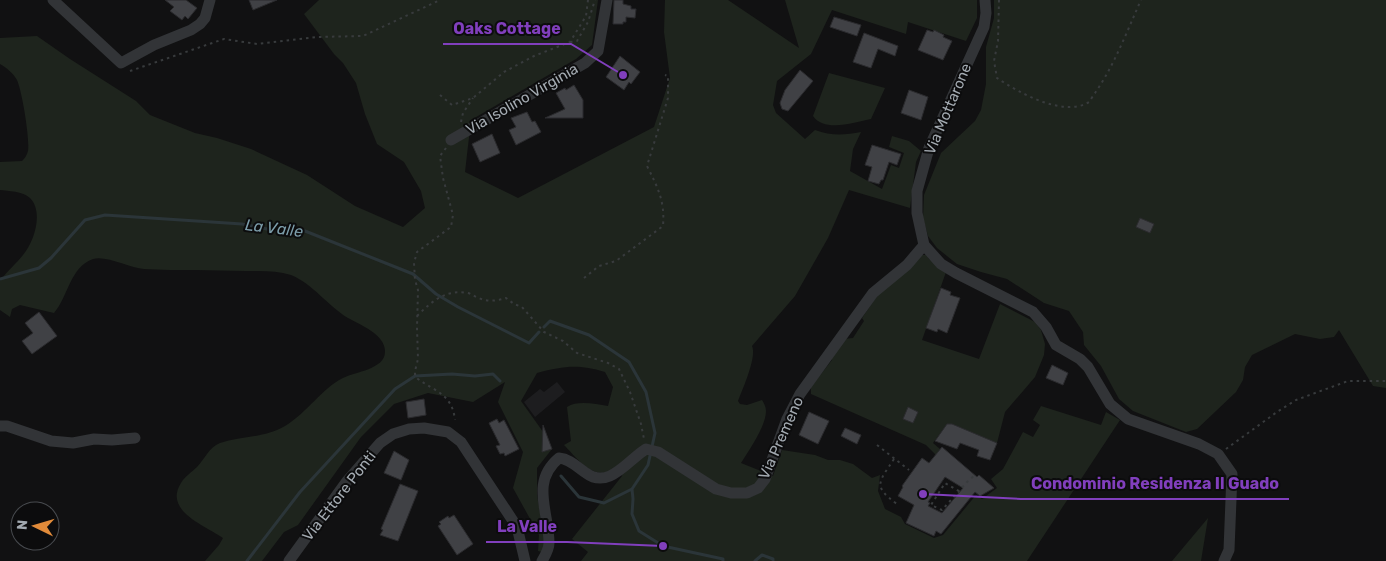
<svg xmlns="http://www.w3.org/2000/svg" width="1386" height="561" font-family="Rubik,sans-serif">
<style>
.built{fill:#1d1d1f}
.green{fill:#1e241d}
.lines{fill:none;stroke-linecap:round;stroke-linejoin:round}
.stream{stroke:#2b3539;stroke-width:3}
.building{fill:#404145;stroke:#2b2b2e;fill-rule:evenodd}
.path{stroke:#383b3d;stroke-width:2;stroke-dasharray:2.5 4;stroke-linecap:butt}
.minor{stroke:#323437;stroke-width:11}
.labels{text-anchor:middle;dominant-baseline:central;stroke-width:4;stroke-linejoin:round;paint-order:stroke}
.street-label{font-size:15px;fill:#a3aab1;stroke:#0c0c0d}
.water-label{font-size:16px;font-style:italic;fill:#7c9daa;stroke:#0c0c0d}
.leader{fill:none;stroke:#813fbd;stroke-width:2}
.callout-dot{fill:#813fbd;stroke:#0c0c0d;stroke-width:2}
.callout-label{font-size:16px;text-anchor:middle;font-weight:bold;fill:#813fbd;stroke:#0c0c0d;stroke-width:4;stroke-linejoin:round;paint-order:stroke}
</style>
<rect width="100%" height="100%" fill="#111112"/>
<!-- built -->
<path class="built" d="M557 382 565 392 535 417 524 402 540 389 544 392Z"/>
<!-- green -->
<path class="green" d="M319 0H598L592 45 576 59 471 120 465 172 518 198 654 127 670 78 664 32 665 0H728L799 48 785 0H977V18L966 41 908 22 906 34 832 10 811 54 777 81 773 105 776 113 805 139 815 130C831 136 845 135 861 132L853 149 850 171 882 189 891 165 899 168 904 153 889 147 892 136 909 141 921 151 916 162 910 208 849 190 828 238 795 296 752 346C757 357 743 388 738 401L740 404 747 405 762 400C764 403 766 407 766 411 766 426 749 450 741 463L773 476 782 450 815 455 828 460H840L853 464 872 478 880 475 878 491 885 509 901 517 905 524 934 538 943 535 976 495 982 499 997 488 991 479 1003 469 1023 432 1033 437 1040 425 1033 420 1041 406 1101 425 1106 412 1120 420 1027 561H581L588 552 572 539 622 476 624 463C620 465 615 470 610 471 591 479 576 457 564 445L571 441 567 407C578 400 595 404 608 406L613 387 605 372C578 364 564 366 537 373L521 401 546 436 552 449 537 468V495L545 542 542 552 538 551 539 535 513 488 523 452 498 402 505 382 473 402 428 393 394 404 361 437 298 525 284 532 262 561H205L219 545 223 538C206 526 163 511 181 483 185 476 191 473 197 467 204 460 209 447 220 443 241 436 265 438 285 426 307 413 322 388 343 378 355 372 385 369 385 352 386 335 361 325 348 318 328 306 313 284 291 275 276 270 261 271 246 271 212 270 178 271 144 269 130 268 106 255 93 259 70 267 68 297 54 313L20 305 12 309 10 317 0 310V281C7 271 16 264 23 255 34 242 44 212 30 198 23 191 8 191 0 190V162L22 161C25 158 27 155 28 151 30 139 22 91 17 80 13 73 7 68 0 64V38L37 36 70 59 136 101 150 115 195 133 217 138 251 149 307 175 355 206 403 227 425 208 421 191 404 162 377 144 365 114 356 83 343 63 334 54 304 14Z
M994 0H1386V388L1373 386 1339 330 1334 337 1320 339 1295 334 1252 355 1245 367 1243 380 1236 392 1197 429 1186 432 1133 411 1119 399 1101 366 1084 345 1083 332 1069 311 1044 303 1007 279 981 272 957 264 937 248 928 236 923 218 924 195 941 153 975 121 981 110 986 84V47L994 18Z
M829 73 885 88 871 119C855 122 825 133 813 116Z
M920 255H926L929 259 946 272 922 340 979 359 1000 304 1035 322 1041 330 1045 344 1044 355 1035 377 1005 412 997 443 952 424H947L933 443 940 449 936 455 926 445 811 394V387L832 360 830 356 843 339 853 338 864 321 862 318 879 293Z
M1208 518 1201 561H1172Z"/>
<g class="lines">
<!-- stream -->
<path class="stream" d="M0 279 39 268 51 258 85 220 105 215 242 224 277 231H305L413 274 436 294 458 307 529 343 539 332
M544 327 550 321 589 335 629 362 646 392 655 433 648 465 632 489 633 499 632 514 639 531 663 546 723 559V561
M561 476 579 497 604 503 632 489
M247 561 300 492 395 389 415 376 452 374 475 376 493 374 500 381
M755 561 762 555 773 559V561"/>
</g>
<!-- building -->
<path class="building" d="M165 0H186L197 8 188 19 185 16 182 20 170 11 174 7Z
M249 0H277L253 10Z
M614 0H623V4L631 6V9H636L635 18 626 17V22H623V24H613Z
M834 17 861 25 857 36 830 27Z
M927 30 933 32 934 30 944 35 943 37 952 41 943 60 918 50Z
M864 33 898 46 895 56 878 49 871 68 853 62Z
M620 56 640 72 631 84 629 82 624 90 606 77Z
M800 70 813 81 788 111 782 109 780 103 785 90Z
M574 85 583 100V118H545L565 109 556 93 565 88 566 90Z
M909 90 928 97 921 120 901 113Z
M527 112 532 122 535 121 541 132 516 145 509 130 516 127 511 118Z
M492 134 500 153 480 162 472 144Z
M872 145 901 154 897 165 889 162 883 180H881L879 184 868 181 872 167 865 165Z
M1140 218 1154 224 1150 233 1136 227Z
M941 288 951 292 950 295 960 298 947 333 938 329 937 332 926 328Z
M39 312 57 336 32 354 22 341 33 333 25 323Z
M1052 365 1068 373 1063 385 1046 378Z
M424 399 426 415 408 418 406 402Z
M908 407 918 412 913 423 903 419Z
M809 412 829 421 818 444 799 435Z
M497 419 499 423 504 420 519 449 505 456 504 453 500 454 496 446 500 445 489 423Z
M947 424H952L997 443 990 460 977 456 979 450 960 443 957 449 935 441Z
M543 425 552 449 542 452Z
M845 428 861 435 857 444 841 436Z
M942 447 977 477 979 475 994 488 980 496 975 492 941 534 936 531 934 536 906 523 914 505 898 496 903 487 902 486 922 458 929 463ZM945 477 963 488 942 513 928 506 930 503 928 502Z
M394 451 409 460 401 480 384 473Z
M400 484 418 491 398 541 380 535 383 530 381 529Z
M454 515 473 544 457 555 438 526 441 524 439 522 448 516 449 518Z"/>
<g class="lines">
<!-- path -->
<path class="path" d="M999 0 998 41 994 61 997 78C1018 92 1063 118 1089 102 1091 100 1093 95 1095 93 1115 64 1127 31 1141 0
M570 42 577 41 588 22 595 0
M130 71 224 39 257 44 317 37 363 36 440 0
M440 95 452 105 473 98 504 72 534 56 570 42 586 16 588 0
M461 122 463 113 473 98
M446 148 440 156 443 178 453 215 451 227 417 252 414 263 415 280 418 290 417 328 418 359 415 371V376L418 379C436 392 452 394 455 420
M584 278 599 266 616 261 663 226C665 201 658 188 647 166L668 98V76L665 75
M417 316C432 301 446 289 468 293 472 294 475 297 479 298 487 302 497 301 506 298L514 304 522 307 544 332 563 341 577 353 608 363 619 369 630 392 641 424 644 439
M877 445 909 470
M1226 449 1277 412 1296 400 1348 381H1386
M894 459C879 482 872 486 897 504
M959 491 945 483 931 505 942 510 967 482 975 475"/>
<!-- minor -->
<path class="minor" d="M53 0 121 63 154 45 191 30 200 24 205 18 210 0
M985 0 986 13 984 27 929 148 917 191V213L924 245 941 264 956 273 1033 312 1046 327 1056 345 1080 359 1088 367 1110 404 1128 419 1199 444 1218 454 1232 474 1229 550 1224 561
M451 140 585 63 598 51 607 0
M0 426H7L51 441 73 443 94 439 112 440 135 438
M289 561 347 481 380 443 393 434 409 429 424 428 448 432 461 442 517 527 525 561
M542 561C545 556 549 549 549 543 549 512 530 482 559 458 570 459 577 467 586 473 609 490 628 460 646 449L658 452 716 489 731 493H747L758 488 765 479 787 419 800 394 873 293 907 265 924 245"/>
</g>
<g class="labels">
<!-- street labels -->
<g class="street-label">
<text transform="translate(522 99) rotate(-30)">Via Isolino Virginia</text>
<text transform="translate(948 109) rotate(-67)">Via Mottarone</text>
<text transform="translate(781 438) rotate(-66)">Via Premeno</text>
<text transform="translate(339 496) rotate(-52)">Via Ettore Ponti</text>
</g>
<!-- water labels -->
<g class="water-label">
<text transform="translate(274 228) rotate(7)">La Valle</text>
</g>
</g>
<!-- callouts -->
<path class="leader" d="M623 75L571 44H443M923 494L1021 499H1289M663 546L567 542H486"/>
<g class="callout-dot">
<circle cx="623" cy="75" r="5"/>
<circle cx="923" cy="494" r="5"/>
<circle cx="663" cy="546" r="5"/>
</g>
<g class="callout-label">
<text x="507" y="34">Oaks Cottage</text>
<text x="1155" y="489">Condominio Residenza Il Guado</text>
<text x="527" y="532">La Valle</text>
</g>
<!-- north arrow -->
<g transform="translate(35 526) rotate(275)"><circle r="24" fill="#0c0c0d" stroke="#484b4f"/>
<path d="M0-4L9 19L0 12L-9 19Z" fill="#e18b3a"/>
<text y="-8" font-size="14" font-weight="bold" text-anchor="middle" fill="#a3aab1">N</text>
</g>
</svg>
